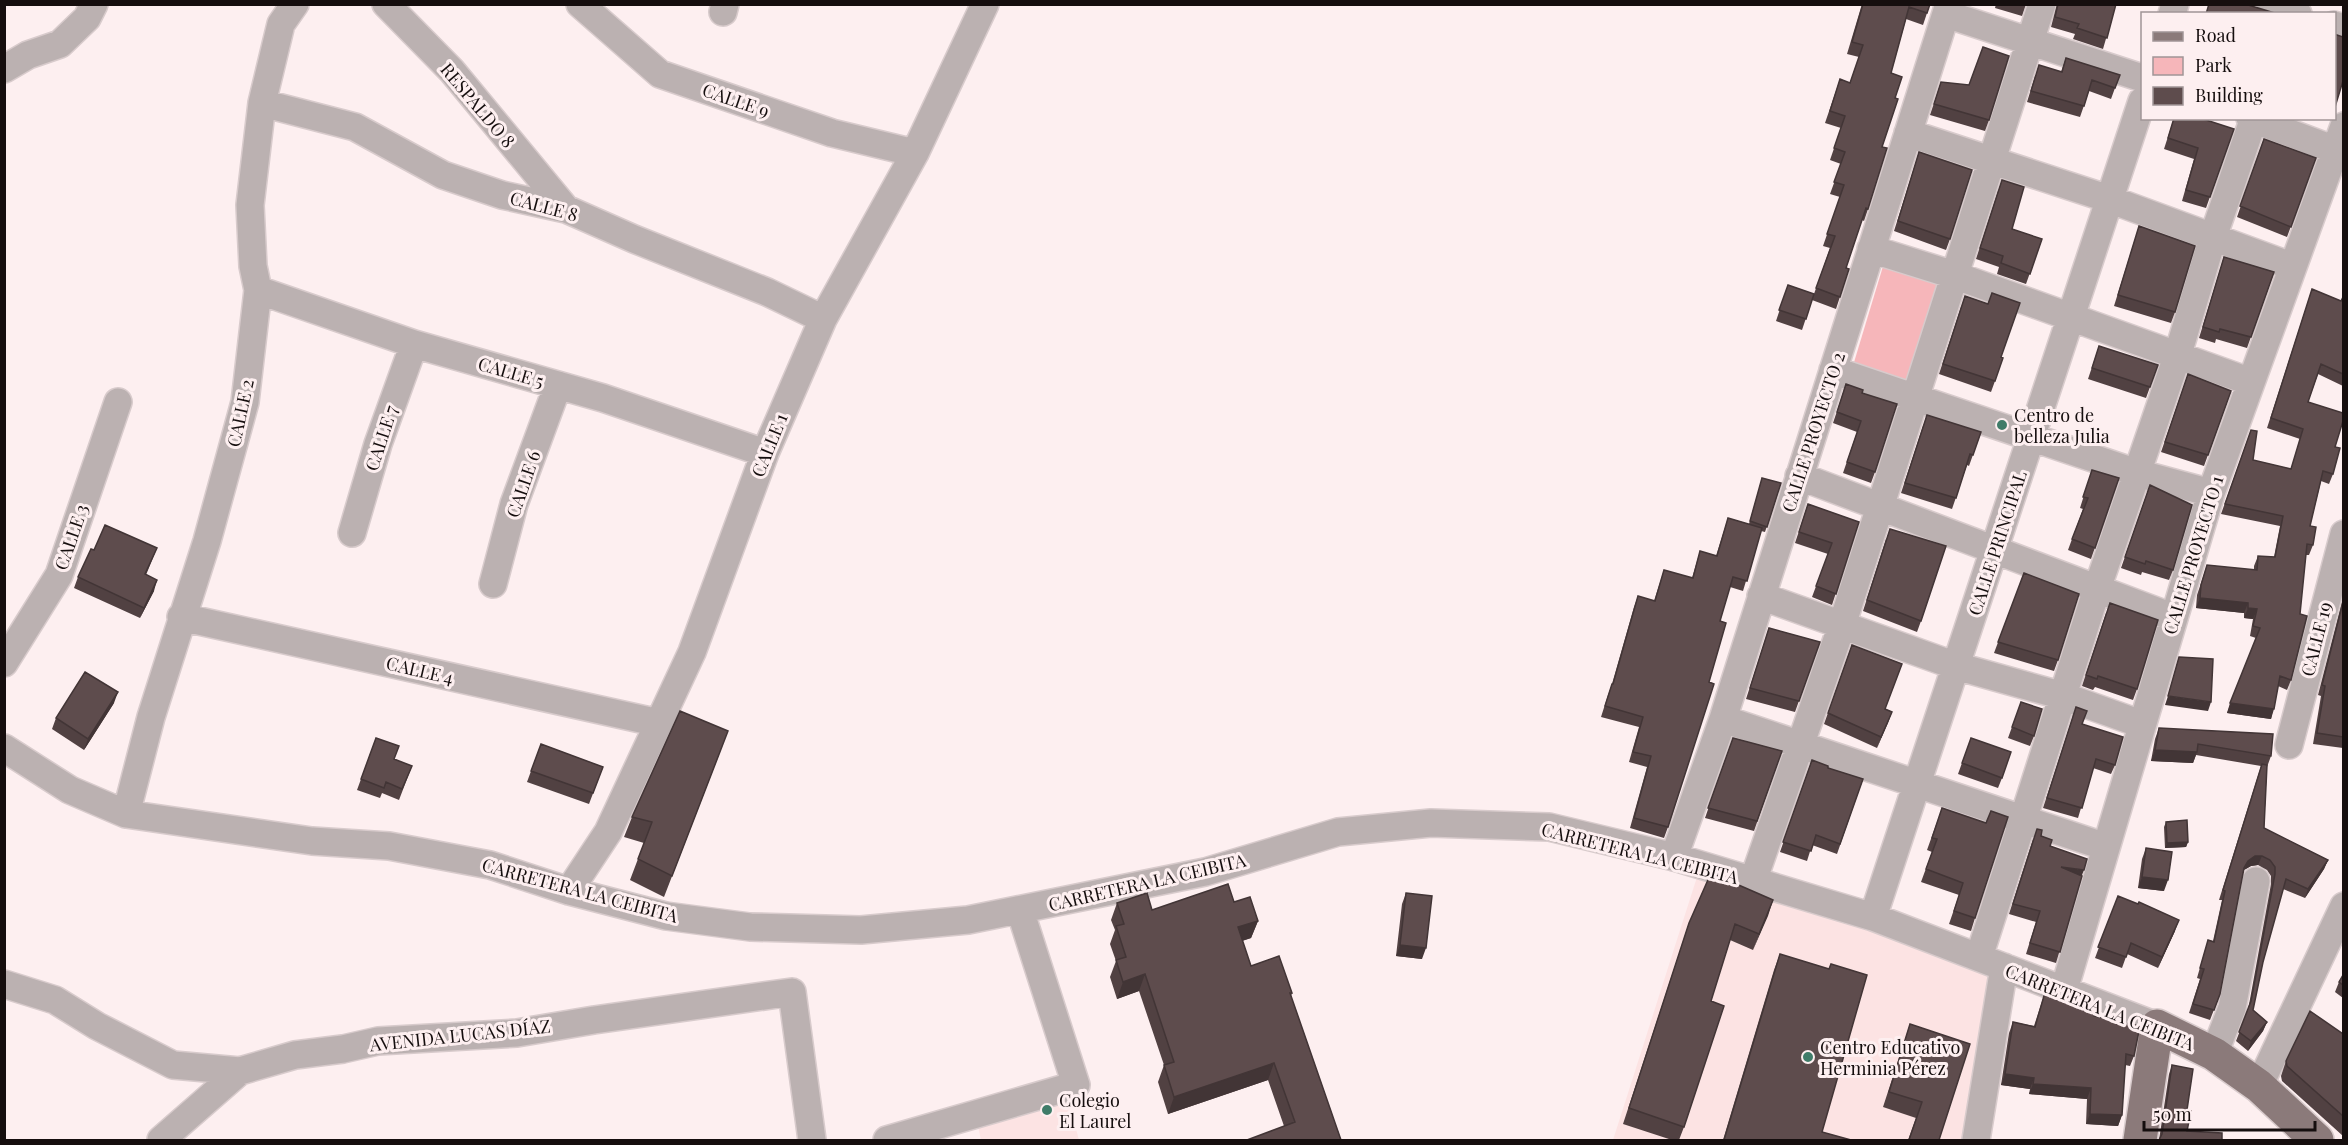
<svg xmlns="http://www.w3.org/2000/svg" width="2348" height="1145" font-family="'Playfair Display',serif">
<style>
.built{fill:#fce3e3}
.green{fill:#f6b6ba}
.lines{fill:none;stroke-linecap:round;stroke-linejoin:round}
.minor-casing{stroke:#d8cbcc;stroke-width:30}
.major-casing{stroke:#d8cbcc;stroke-width:36}
.minor{stroke:#bbb1b1;stroke-width:27}
.major{stroke:#8b7a7a;stroke-width:33}
.wall{fill:#514142}
.shaded-wall{fill:#423536}
.building{fill:#5e4c4d;stroke:#423536;stroke-width:1.5}
.poi-dot{fill:#3f7c69;stroke:#fdeff0;stroke-width:2}
.labels{text-anchor:middle;dominant-baseline:central;stroke-width:6;stroke-linejoin:round;paint-order:stroke}
.street-label{font-size:18px;fill:#150e0e;stroke:#fdeff0}
.poi-label{font-size:18px;fill:#150e0e;stroke:#fdeff0;text-anchor:start}
</style>
<rect width="100%" height="100%" fill="#fdeff0"/>
<!-- built -->
<path class="built" d="M1697 877 1835 916 1993 974 1962 1140H1613Z
M1068 1099 1079 1140H981L977 1122Z"/>
<!-- green -->
<path class="green" d="M1884 263 1947 279 1913 385 1852 369Z"/>
<g class="lines">
<!-- minor casing -->
<g class="minor-casing">
<path id="minor" d="M386 4 452 71 566 209
M580 4 660 74 832 133 915 153
M2270 4 2298 14
M723 12 725 4
M1946 14 2142 78
M2172 14 2175 4
M2334 25 2344 28
M4 69 28 55 60 44 87 18 94 4
M262 103 355 127 443 175 502 195 566 209 634 239 767 292 823 319
M2250 118 2335 150
M1908 133 2109 199 2291 266
M1871 249 1954 275 2251 382
M258 290 414 344 603 398 765 453
M1833 370 2137 473 2211 493
M1799 476 2172 617
M352 533 378 444 414 344
M493 584 514 504 558 385
M1761 596 1956 666 2063 696 2141 724
M181 617 659 723
M4 663 59 575 118 402
M1723 719 2106 847
M2289 745 2344 534
M4 748 70 790 126 814 312 841 389 846 490 865 569 891 666 916 750 927 861 930 968 920 1205 872 1338 832 1431 823 1549 827 1674 857 1873 917 2157 1026
M126 814 151 717 207 541 245 402 258 290 253 266 250 205 262 103 281 24 295 4
M1674 857 1723 719 1949 4
M1753 881 1842 625 2042 4
M569 891 608 832 692 652 765 453 823 319 915 153 985 4
M1873 917 2142 101
M1979 957 2097 589 2177 357 2213 237 2254 118
M4 984 55 1000 97 1026 173 1065 240 1071 295 1055 343 1049 378 1041 517 1033 594 1020 792 992 812 1140
M2064 990 2211 493 2344 126
M2214 1054 2232 1008 2256 881
M2259 1086 2344 906
M161 1140 240 1071
M887 1140 1076 1085 1020 910
M1976 1140 2004 967"/>
</g>
<!-- major casing -->
<g class="major-casing">
<path id="major" d="M2140 1140 2157 1026 2214 1054 2259 1086 2317 1140"/>
</g>
<!-- minor -->
<use href="#minor" class="minor"/>
<!-- major -->
<use href="#major" class="major"/>
</g>
<!-- wall -->
<path class="wall" d="M1862 4H1930L1923 25 1906 19 1891 73 1895 98 1882 147 1868 209 1864 221 1862 220 1846 268 1849 269 1836 309 1812 300 1802 330 1776 321 1788 285 1814 294 1830 248 1823 246 1840 197 1830 194 1841 164 1830 160 1841 128 1825 123 1840 79 1850 83 1859 57 1847 54Z
M1996 4H2026L2022 16 1995 8Z
M2057 4H2116L2103 49 2073 39 2075 34 2051 27Z
M2066 58 2115 88 2111 99 2089 91 2080 117 2027 102 2035 76 2061 72Z
M1941 82 1989 120 1985 131 1930 115Z
M2174 118 2234 129 2206 208 2182 201 2194 159 2164 149Z
M2264 139 2316 158 2287 237 2237 217Z
M1919 152 1950 239 1946 250 1894 231Z
M1998 191 2012 229 2042 239 2026 284 1997 274 1999 267 1976 259Z
M2139 226 2175 312 2171 323 2114 306Z
M2224 257 2274 272 2247 348 2216 339 2215 343 2199 338Z
M2312 289 2341 301 2343 297V386L2318 374 2308 402 2335 447 2333 474 2329 484 2321 481 2310 526 2313 545 2309 555H2306L2291 680 2287 690 2278 686 2271 719 2227 713 2256 638 2250 636 2253 619 2244 618V613L2196 608 2197 595 2207 565 2254 570V566L2258 556 2274 557 2280 526 2221 514 2251 430 2253 460 2291 469 2300 439 2267 428Z
M1992 293 2001 357 1995 381 1991 392 1939 374 1961 307 1988 304Z
M2099 346 2150 387 2146 398 2088 379Z
M2188 374 2231 391 2204 466 2161 452Z
M1846 384 1862 393 1875 472 1871 483 1843 473 1857 432 1833 423Z
M1923 426 1981 432 1969 466 1967 465 1952 509 1901 493Z
M2092 470 2119 478 2091 559 2068 550 2083 509 2080 508Z
M1762 478 1781 483 1765 532 1761 531 1743 591 1730 587 1720 621 1668 827 1664 838 1630 828 1647 767 1629 762 1639 727 1601 717 1608 695 1612 684 1634 607 1638 596 1654 601 1664 570 1692 578 1700 551 1716 556 1728 518 1749 524Z
M2150 485 2173 570 2169 580 2142 572 2141 575 2121 568Z
M1808 504 1859 522 1832 605 1812 597 1828 554 1795 543Z
M1886 539 1921 621 1917 632 1863 611Z
M157 548 146 575 154 591 140 618 74 588 78 577 94 550Z
M2024 573 2058 660 2054 671 1994 653Z
M2343 598V748L2313 744 2321 696 2318 695Z
M2106 613 2137 689 2133 700 2095 687 2093 690 2082 686Z
M1769 628 1820 642 1795 712 1746 699Z
M1852 645 1885 709 1892 712 1877 748 1824 724Z
M2021 702 2034 736 2030 746 2008 738Z
M114 703 84 750 52 729 56 718Z
M2073 716 2082 724 2115 765 2111 774 2093 768 2078 818 2043 808Z
M2159 728 2271 756 2267 767 2264 828 2328 860 2324 869 2305 898 2283 889 2263 962 2253 1010 2267 1022 2263 1031 2248 1051 2236 1041 2248 1010 2271 884V876L2267 870 2258 865 2251 866 2244 870 2243 873 2220 994 2210 1020 2189 1013 2200 979 2197 978 2205 950 2208 940 2213 941 2222 900H2219L2261 766 2196 755 2193 763 2151 761 2155 739Z
M376 738 394 759 412 766 399 800 382 793 380 798 357 790Z
M1733 738 1782 751 1754 831 1705 818Z
M1971 738 2002 778 1998 788 1958 774Z
M541 744 603 767 589 804 527 782Z
M720 752 664 897 630 880 644 843 624 837 632 817Z
M1812 760 1828 768 1863 779 1837 854 1812 845 1807 861 1780 852Z
M1942 808 1975 918 1971 931 1949 924 1959 895 1921 882 1932 852 1927 850Z
M2166 822 2188 842 2186 847 2165 848 2164 827Z
M2041 836 2050 846 2082 876 2056 963 2026 954 2036 922 2009 914 2033 839Z
M2146 848 2164 891 2138 888 2142 859Z
M1406 893 1422 959 1396 956 1402 904Z
M2118 896 2175 931 2158 968 2127 954 2122 968 2095 958Z
M1773 900 1753 950 1730 940 1711 1001 1684 1127 1679 1140H1672L1623 1124 1689 923Z
M1234 902 1258 921 1251 938 1242 941 1251 966 1292 993 1291 996 1341 1140 1284 1126 1268 1080 1168 1114 1158 1082 1164 1065 1139 991 1117 999 1110 977 1116 961 1110 944 1115 930 1111 920 1117 903 1152 910Z
M1780 954 1822 1132 1851 1140H1723L1774 970Z
M2343 975V998L2335 992 2339 982Z
M2046 989 2072 1001 2094 1016 2134 1056 2130 1066 2125 1065 2122 1115 2118 1126 2086 1124 2087 1099 2029 1094 2030 1089 2001 1085 2009 1033 2013 1022 2034 1026Z
M1910 1024 1939 1140H1908L1916 1118 1883 1107Z
M2343 1034V1136L2282 1081 2281 1076 2286 1061Z
M2172 1065 2187 1110V1131L2159 1140 2169 1074Z"/>
<!-- shaded-wall -->
<path class="shaded-wall" d="M157 580 154 591 140 618 144 608Z
M2200 598 2248 603 2244 613 2196 608Z
M2248 608 2257 609 2253 619 2244 618Z
M118 692 114 703 84 750 88 739Z
M2168 696 2211 702 2208 711 2165 705Z
M2230 703 2274 709 2271 719 2227 713Z
M1892 712 1888 723 1877 748 1881 737Z
M2155 750 2197 752 2193 763 2151 761Z
M2188 842 2186 847 2165 848 2167 843Z
M2255 856H2262L2258 865 2251 866 2244 870 2241 878 2248 861Z
M2328 860 2324 869 2305 898 2308 889Z
M2061 867 2084 870 2080 880Z
M2142 877 2168 880 2164 891 2138 888Z
M1773 900 1768 916 1753 950 1759 934Z
M2179 920 2175 931 2158 968 2162 957Z
M1258 921 1251 938 1232 944 1238 927Z
M1400 945 1426 948 1422 959 1396 956Z
M1145 974 1139 991 1117 999 1123 982Z
M2267 1022 2263 1031 2248 1051 2251 1041Z
M1274 1063 1268 1080 1168 1114 1174 1097Z
M2005 1074 2034 1078 2030 1089 2001 1085Z
M2033 1084 2091 1088 2087 1099 2029 1094Z
M2090 1114 2122 1115 2118 1126 2086 1124Z"/>
<!-- building -->
<path class="building" d="M1863 4H1930L1927 13 1909 7 1891 73 1902 77 1895 98 1898 99 1882 147 1887 148 1868 209 1866 208 1846 268 1849 269 1840 297 1816 288 1835 236 1827 234 1844 185 1834 182 1845 152 1834 148 1845 116 1830 111 1840 79 1850 83 1863 45 1852 42Z
M2058 4H2116L2107 38 2077 28 2079 24 2055 17Z
M2209 4H2245L2278 14H2206Z
M2334 34 2343 37V81L2335 107Z
M1983 47 2009 56 1989 120 1934 104 1941 82 1969 85Z
M2066 58 2120 75 2115 88 2092 80 2084 106 2031 91 2039 65 2062 72Z
M2174 118H2200L2234 129 2210 197 2186 190 2198 148 2168 138Z
M2264 139 2316 158 2291 227 2240 206Z
M1919 152 1972 170 1950 239 1898 221Z
M2002 180 2024 187 2012 229 2042 239 2030 274 2001 263 2003 256 1980 248Z
M2139 226 2195 246 2175 312 2118 295Z
M2224 257 2274 272 2251 337 2220 329 2219 332 2203 327Z
M1788 285 1814 294 1806 319 1779 310Z
M2312 289 2341 301 2343 297V374L2321 364 2308 402 2343 413V421L2335 447 2340 448 2333 474 2323 471 2310 526 2316 527 2313 545 2307 544 2300 614 2307 616 2291 680 2280 676 2274 709 2230 703 2260 628 2253 626 2257 609 2248 608V603L2200 598 2201 585 2207 565 2257 570 2258 556 2275 557 2283 516 2225 504 2251 430 2257 431 2253 460 2291 469 2303 429 2271 418Z
M1992 293 2020 303 2001 357 2003 358 1995 381 1943 364 1965 296 1988 304Z
M2099 346 2158 365 2150 387 2092 368Z
M2188 374 2231 391 2208 455 2165 442Z
M1846 384 1863 390 1862 393 1897 404 1875 472 1847 462 1861 421 1837 412Z
M1927 415 1981 432 1973 455 1970 454 1956 498 1905 483Z
M2092 470 2119 478 2095 548 2072 539 2088 498 2083 497Z
M1762 478 1781 483 1767 527 1750 521Z
M2150 485 2192 505 2173 570 2146 561 2145 564 2125 557Z
M1808 504 1859 522 1836 594 1816 586 1832 543 1799 532Z
M1728 518 1762 528 1747 581 1733 577 1720 621 1726 623 1709 682 1714 684 1668 827 1634 818 1651 756 1633 752 1643 717 1605 706 1612 684H1613L1638 596 1655 601 1664 570 1693 578 1700 551 1717 556Z
M105 525 157 548 145 574 157 580 144 608 78 577 91 549 94 550Z
M1890 529 1946 546 1921 621 1867 600Z
M2024 573 2079 594 2058 660 1998 642Z
M2343 602V737L2317 733 2325 686 2322 685Z
M2110 603 2158 620 2137 689 2098 676 2097 679 2086 675Z
M1769 628 1820 642 1799 701 1750 688Z
M1852 645 1902 664 1885 709 1892 712 1881 737 1828 713Z
M2179 657 2213 659 2211 702 2168 696Z
M85 672 118 692 88 739 56 718Z
M2021 702 2042 709 2034 736 2012 727Z
M2076 707 2087 711 2082 724 2123 737 2115 765 2096 759 2082 808 2047 798Z
M680 711 728 731 672 876 638 859 652 822 632 817Z
M2159 728 2273 734 2271 756 2198 744 2197 752 2155 750Z
M376 738 399 746 394 759 412 766 402 789 386 782 384 788 361 779Z
M1733 738 1782 751 1757 821 1708 808Z
M1971 738 2011 752 2002 778 1962 763Z
M541 744 603 767 593 793 531 771Z
M1812 760 1828 766V768L1863 779 1840 844 1816 835 1811 851 1783 842Z
M2262 764 2267 765 2264 828 2328 860 2308 889 2286 879 2263 962 2253 1010 2267 1022 2251 1041 2239 1032 2251 1001 2275 874V867L2270 860 2262 856H2255L2248 861 2244 868 2220 994 2214 1010 2193 1004 2204 969 2200 968 2208 940 2214 942 2225 891 2223 890Z
M1942 808 1986 823 1991 811 2008 817 1975 918 1954 911 1963 883 1926 869 1937 839 1932 838Z
M2187 820 2188 842 2167 843 2166 822Z
M2037 829 2042 830 2041 836 2052 840 2050 846 2087 859 2084 870 2061 867 2082 876 2060 952 2030 943 2040 911 2013 904Z
M2146 848 2172 852 2168 880 2142 877Z
M1711 873 1773 900 1759 934 1735 924 1711 1001 1724 1006 1684 1127 1629 1108 1689 923Z
M1228 884 1234 902 1250 897 1258 921 1238 927 1251 966 1279 956 1292 993H1290L1341 1140H1247L1295 1122 1274 1063 1174 1097 1164 1065 1174 1062 1145 974 1123 982 1116 960 1126 957 1116 926 1124 924 1117 903 1147 893 1152 910Z
M1406 893 1432 896 1426 948 1400 945Z
M2118 896 2138 904 2139 902 2179 920 2162 957 2131 943 2126 957 2098 947Z
M1780 954 1829 969 1831 964 1867 975 1822 1132 1851 1140H1724Z
M2343 975V985L2339 982Z
M2046 989 2073 999 2072 1001 2096 1008 2094 1016 2140 1026 2134 1056 2126 1054 2122 1115 2090 1114 2091 1088 2033 1084 2034 1078 2005 1074 2013 1022 2035 1027Z
M2310 1011 2343 1034V1116L2287 1066 2286 1061Z
M1910 1024 1970 1044 1939 1140H1909L1922 1102 1889 1092Z
M2172 1065 2193 1069 2187 1110 2191 1111 2187 1131 2222 1133V1140H2159L2162 1134Z"/>
<!-- markers -->
<g class="poi-dot">
<circle cx="2002" cy="425" r="6"/>
<circle cx="1808" cy="1057" r="6"/>
<circle cx="1047" cy="1110" r="6"/>
</g>
<g class="labels">
<!-- street labels -->
<g class="street-label">
<text transform="translate(736 100) rotate(19)">CALLE 9</text>
<text transform="translate(478 105) rotate(50)">RESPALDO 8</text>
<text transform="translate(544 206) rotate(15)">CALLE 8</text>
<text transform="translate(511 372) rotate(16)">CALLE 5</text>
<text transform="translate(240 413) rotate(-78)">CALLE 2</text>
<text transform="translate(1813 432) rotate(-72)">CALLE PROYECTO 2</text>
<text transform="translate(381 438) rotate(-72)">CALLE 7</text>
<text transform="translate(769 445) rotate(-68)">CALLE 1</text>
<text transform="translate(523 484) rotate(-71)">CALLE 6</text>
<text transform="translate(71 537) rotate(-71)">CALLE 3</text>
<text transform="translate(1997 543) rotate(-72)">CALLE PRINCIPAL</text>
<text transform="translate(2193 555) rotate(-73)">CALLE PROYECTO 1</text>
<text transform="translate(2316 639) rotate(-76)">CALLE 19</text>
<text transform="translate(420 670) rotate(13)">CALLE 4</text>
<text transform="translate(1640 853) rotate(14)">CARRETERA LA CEIBITA</text>
<text transform="translate(1147 882) rotate(-13)">CARRETERA LA CEIBITA</text>
<text transform="translate(580 890) rotate(15)">CARRETERA LA CEIBITA</text>
<text transform="translate(2100 1007) rotate(22)">CARRETERA LA CEIBITA</text>
<text transform="translate(460 1035) rotate(-6)">AVENIDA LUCAS DÍAZ</text>
</g>
<!-- poi labels -->
<g class="poi-label">
<text x="2014" y="415">Centro de<tspan x="2014" dy="21">belleza Julia</tspan></text>
<text x="1820" y="1047">Centro Educativo<tspan x="1820" dy="21">Herminia Pérez</tspan></text>
<text x="1059" y="1100">Colegio<tspan x="1059" dy="21">El Laurel</tspan></text>
</g>
</g>
<!-- border -->
<rect width="2348" height="1145" fill="none" stroke="#150e0e" stroke-width="12"/>
<!-- legend -->
<rect x="2141" y="12" width="195" height="108" fill="#fdeff0" stroke="#a09596" stroke-width="1.5"/>
<rect x="2153" y="32" width="30" height="9" fill="#8b7a7a" stroke="#a09596" stroke-width="1.5"/>
<text x="2195" y="42" font-size="18" fill="#150e0e">Road</text>
<rect x="2153" y="57" width="30" height="18" fill="#f6b6ba" stroke="#a09596" stroke-width="1.5"/>
<text x="2195" y="72" font-size="18" fill="#150e0e">Park</text>
<rect x="2153" y="87" width="30" height="18" fill="#5e4c4d" stroke="#a09596" stroke-width="1.5"/>
<text x="2195" y="102" font-size="18" fill="#150e0e">Building</text>
<!-- scale -->
<path d="M2144 1121v9h171v-9" fill="none" stroke="#150e0e" stroke-width="3"/>
<text x="2153" y="1121" font-size="18" fill="#150e0e" stroke="#fdeff0" stroke-width="4.5" paint-order="stroke">50 m</text>
</svg>
